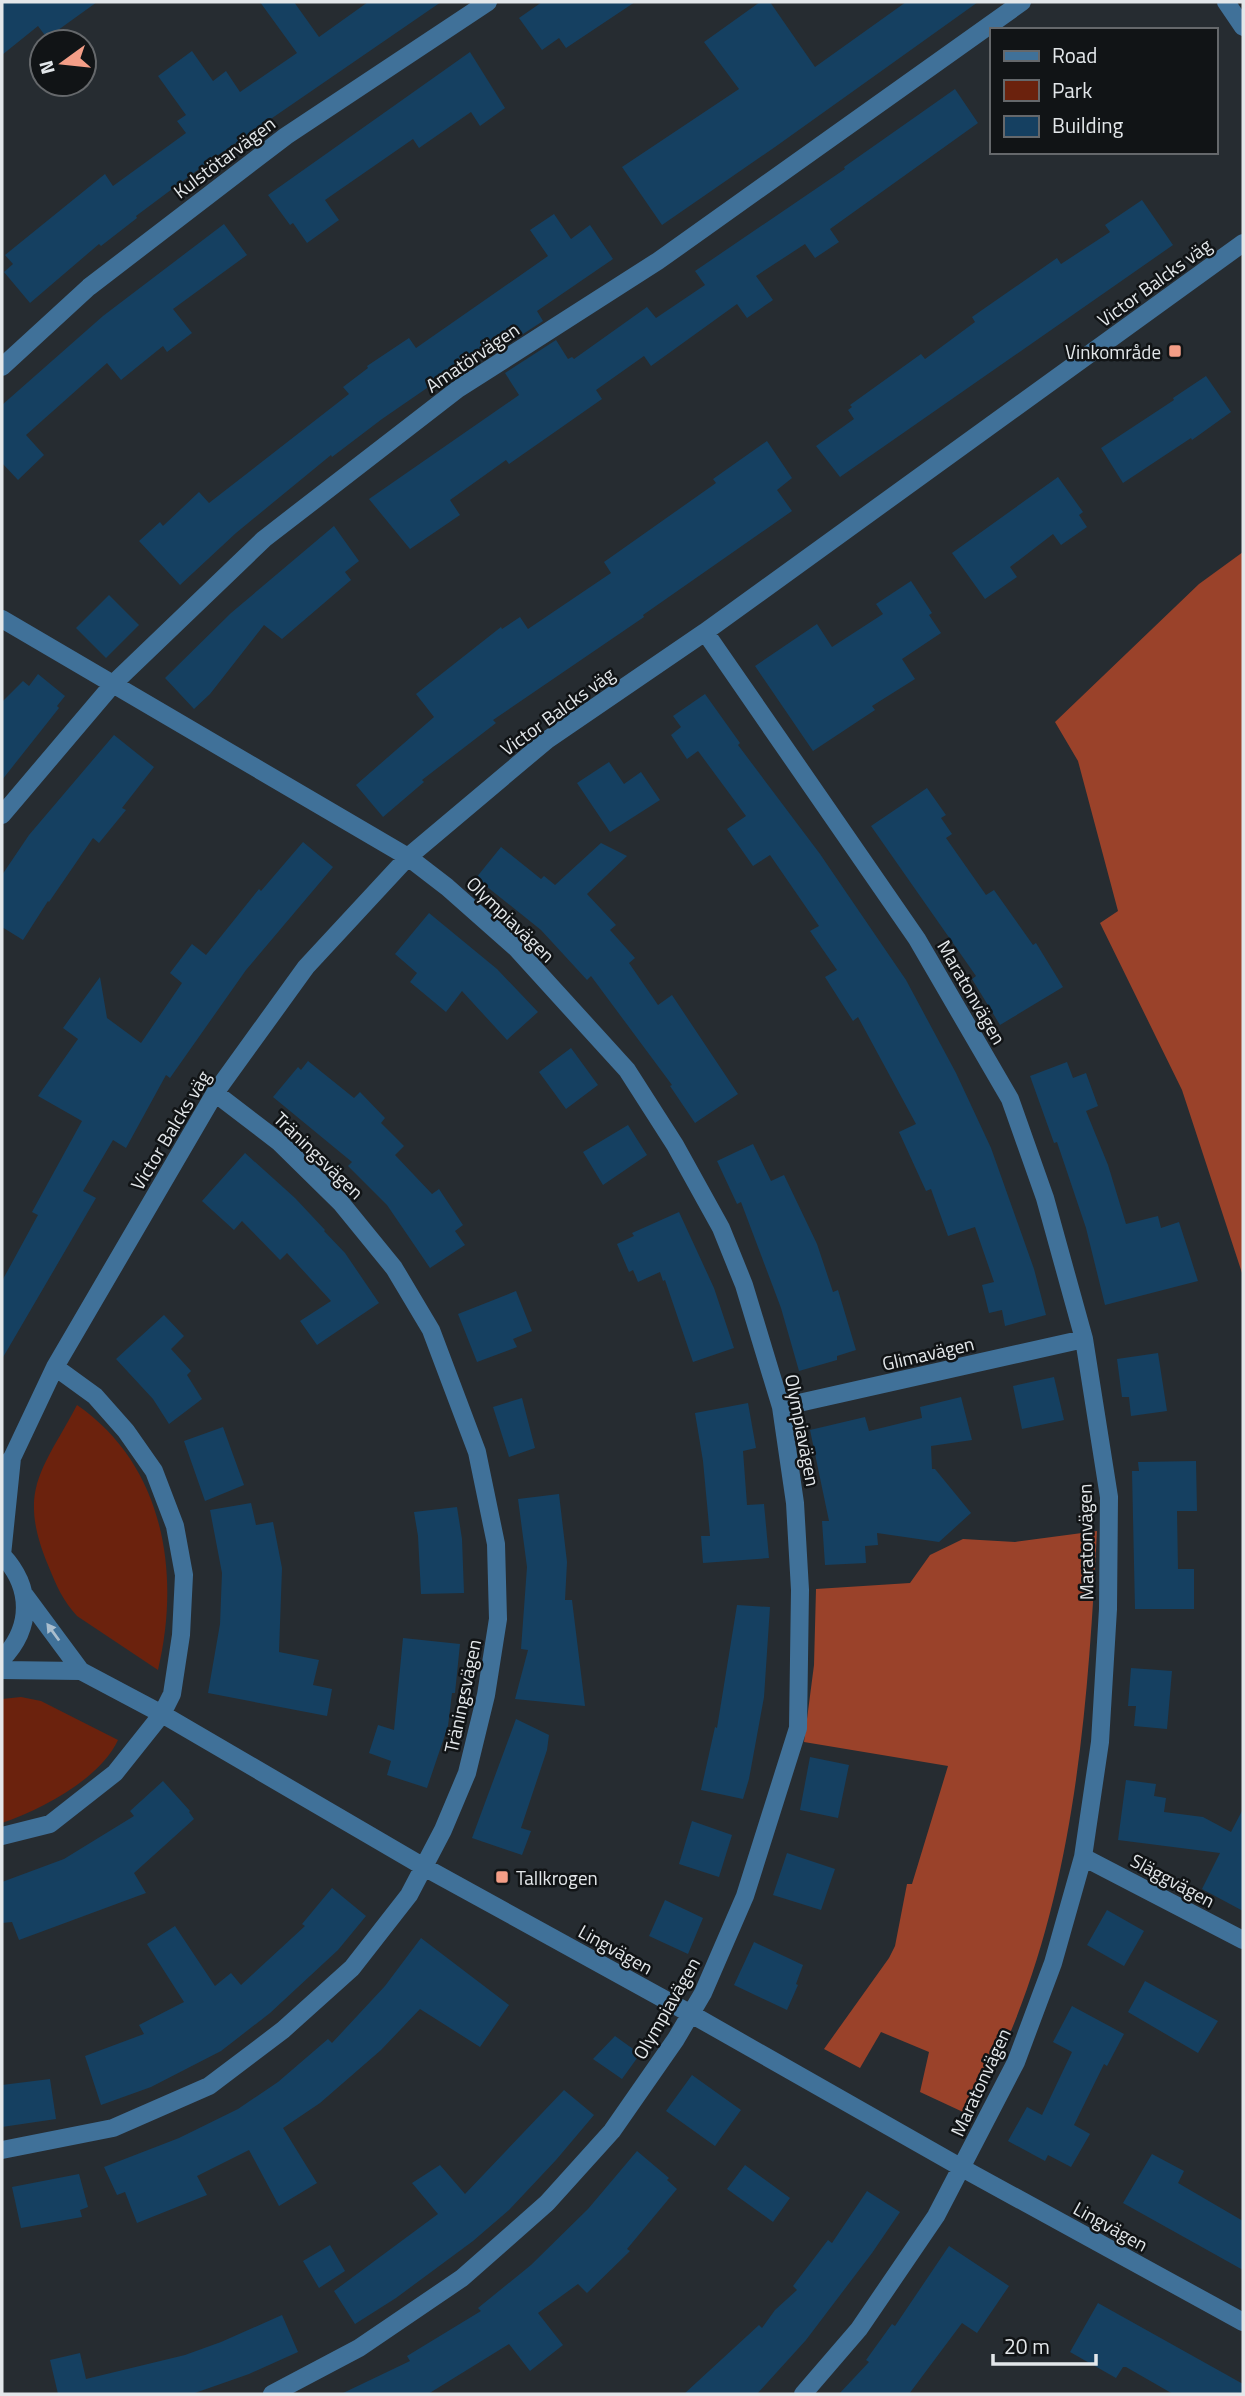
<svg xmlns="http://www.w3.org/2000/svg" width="1245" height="2396" font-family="'Titillium Web',sans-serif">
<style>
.green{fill:#6b220d}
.forest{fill:#9a422a}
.building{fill:#154061}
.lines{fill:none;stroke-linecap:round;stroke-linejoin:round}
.minor{stroke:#407199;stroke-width:18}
.oneway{fill:#aabece}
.poi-dot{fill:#f49e87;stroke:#111416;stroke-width:2.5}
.labels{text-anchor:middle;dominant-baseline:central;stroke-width:5;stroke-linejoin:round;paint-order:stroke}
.street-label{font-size:19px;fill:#e3e7ea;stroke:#111416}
.poi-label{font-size:19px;fill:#e3e7ea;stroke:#111416;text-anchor:end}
</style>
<rect width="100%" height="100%" fill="#262c31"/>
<!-- green -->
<path class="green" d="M77 1405C164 1465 181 1573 158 1670L77 1616C63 1601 56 1585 48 1565 17 1490 42 1471 77 1405Z
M21 1697 41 1701 118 1740C100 1779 41 1810 2 1823V1699Z"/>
<!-- forest -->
<path class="forest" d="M1243 552V1276L1182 1090 1100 923 1118 911 1078 761 1055 722 1199 584Z
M1097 1531C1088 1707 1075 1891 1001 2054 992 2075 976 2094 963 2112L920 2092 929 2052 881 2032 860 2068 824 2049 889 1958 895 1946 907 1884H912L948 1766 804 1742 814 1665 816 1589 910 1583 930 1555 963 1539 1015 1542Z"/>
<!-- building -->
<path class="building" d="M2 2H97L47 38 38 26 2 55Z
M260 2H294L319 37 368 2H441L211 160 136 216 137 218 101 246 99 244 30 303 4 272 13 264 5 255 105 174 113 186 186 133 177 121 186 115 158 76 192 51 213 81 226 71 240 92 297 53Z
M542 2H635L566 48 559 38 542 50 519 18Z
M760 2H770L815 67 906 2H978L775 147 662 225 622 167 739 89 704 42Z
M470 52 505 108 480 126 471 112 419 148 413 139 325 200 339 220 307 243 293 223 290 225 268 195Z
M955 89 978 123 830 229 839 242 815 258 805 244 756 276 773 300 747 318 737 304 651 366 644 356 596 390 602 399 509 464 506 460 450 500 460 515 410 549 369 499 519 395 505 373 556 340 568 359 572 357 574 359 647 307 656 318 705 285 695 271 845 169 844 167Z
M1142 200 1173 245 840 477 816 446 854 419 848 410 852 407 850 405 921 354 925 359 975 322 972 317 1057 258 1061 264 1110 232 1105 225Z
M554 214 571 239 590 225 613 259 537 311 543 321 492 354 488 346 382 419 332 457 331 455 236 533 180 585 139 541 160 522 163 526 199 492 209 503 349 394 343 387 368 368 367 366 409 338 416 348 548 256 530 230Z
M224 224 247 255 173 309 192 333 167 352 163 346 121 380 107 363 26 435 44 455 18 480 2 463V405L103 316Z
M1206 376 1231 412 1192 440 1191 438 1123 483 1101 448 1174 400 1173 398Z
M767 441 792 478 777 490 792 511 643 615 644 617 493 720 496 723 422 780 424 782 383 817 356 785 434 717 416 694 501 627 502 629 520 617 528 629 611 573 604 562 716 483 713 479Z
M1058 477 1083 512 1079 515 1087 527 1061 545 1053 534 1010 567 1017 577 985 599 952 553Z
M334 526 359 561 345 572 351 580 282 639 264 625 210 694 194 709 165 678 231 613Z
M911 581 932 613 929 615 941 633 902 659 915 679 872 706 875 710 813 751 755 666 817 624 832 647 883 614 876 604Z
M109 595 139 625 106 658 76 628Z
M38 674 65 696 57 706 59 708 2 780V702L23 681 29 686Z
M705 694 740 743 738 745 820 854 906 980 956 1073 991 1148 1034 1269 1046 1315 1005 1326 1002 1310 989 1313 982 1285 994 1282 975 1227 948 1236 931 1189 926 1191 899 1132 916 1124 858 1017 853 1021 825 977 837 970 810 931 819 926 770 855 753 866 727 829 746 816 698 751 687 759 671 735 681 727 673 716Z
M114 735 154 767 122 808 126 810 99 843 93 838 49 902 48 901 23 940 2 927V875L29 835Z
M609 762 624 784 641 772 660 800 610 832 577 783Z
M927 788 946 815 941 818 952 834 946 838 986 895 994 890 1033 945 1036 943 1063 987 1000 1025 972 979 976 976 871 826Z
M303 842 333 867 246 970 170 1078 166 1075 126 1148 113 1140 83 1191 96 1198 2 1359V1281L38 1215 32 1212 82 1121 38 1096 78 1039 63 1028 100 977 107 1018 141 1043 182 983 170 973 192 944 206 955 259 889 261 891Z
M601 843 627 856 587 894 616 925 610 930 635 958 629 963 658 1005 672 995 738 1094 695 1123 670 1086 672 1085 591 976 587 980 541 930 476 878 501 847 541 879 544 876 555 885Z
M429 913 497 969 538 1012 507 1040 462 991 446 1012 410 982 417 973 395 954Z
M571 1048 598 1085 566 1109 539 1072Z
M308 1061 354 1098 360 1092 385 1118 381 1123 404 1146 395 1155 432 1194 439 1189 463 1225 455 1231 465 1245 430 1268 387 1205 348 1166 352 1162 273 1097 298 1067 301 1070Z
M1067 1062 1073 1078 1086 1073 1098 1106 1086 1111 1108 1165 1126 1224 1158 1216 1161 1228 1179 1222 1198 1281 1105 1305 1086 1228 1057 1142 1054 1143 1030 1076Z
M628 1125 647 1155 603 1185 583 1152Z
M753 1144 771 1181 784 1175 817 1244 833 1292 838 1290 856 1350 837 1356V1360L799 1371 781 1308 741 1202 737 1204 717 1161Z
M245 1153 295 1198 325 1230 324 1231 345 1253 379 1303 317 1345 300 1321 331 1301 287 1253 280 1260 242 1221 234 1230 202 1201Z
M679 1212 714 1288 734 1348 693 1362 665 1280 663 1281 660 1272 638 1282 633 1270 629 1272 617 1244 634 1236 632 1233Z
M516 1291 532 1331 513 1339 517 1347 477 1362 458 1314Z
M164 1315 184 1336 171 1349 191 1371 187 1375 202 1399 169 1424 153 1399 116 1359Z
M1158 1353 1167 1411 1131 1416 1129 1397H1122L1117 1359Z
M1054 1377 1064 1420 1022 1429 1013 1386Z
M961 1397 972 1440 931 1446 932 1469H935L971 1513 939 1542 877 1533 878 1545 865 1546 866 1563 825 1565 822 1521H829L810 1430 865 1417 869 1431 922 1418 920 1407Z
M522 1398 535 1448 509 1457 493 1407Z
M748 1403 756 1448 743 1451 747 1505 764 1504 769 1558 703 1563 701 1536H710L703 1461 695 1413Z
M223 1427 244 1485 205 1501 184 1441Z
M1196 1461 1197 1511H1177L1178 1569H1194V1609H1135L1132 1471H1139L1138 1462Z
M559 1494 567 1562 565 1600H572L585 1706 515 1699 528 1650 521 1649 527 1567 518 1499Z
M251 1503 256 1525 273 1522 282 1568 279 1652 319 1660 313 1685 332 1689 327 1716 208 1693 220 1624 222 1573 210 1510Z
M457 1507 462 1539 464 1593 421 1594 418 1536 414 1512Z
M737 1605 770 1607 764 1697 749 1779 743 1799 701 1790 715 1727 717 1728Z
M403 1638 460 1644 455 1693H452L448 1726 427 1788 387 1775 391 1761 369 1753 378 1725 394 1730Z
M1131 1668 1172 1671 1167 1729 1134 1726 1136 1706H1128Z
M516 1719 549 1735 547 1750 521 1828 531 1831 522 1855 472 1838Z
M810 1757 849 1765 838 1818 800 1810Z
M1126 1780 1156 1784 1154 1796 1166 1798 1164 1812 1203 1817 1231 1832 1243 1809V1911L1202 1889 1220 1853 1118 1840Z
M163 1781 190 1811 189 1812 194 1819 134 1873 146 1893 19 1940 12 1922 2 1923V1882L64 1859 134 1816 130 1811Z
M692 1821 732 1835 719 1877 679 1864Z
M787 1853 835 1869 821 1910 773 1895Z
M332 1888 366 1916 338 1950 270 2013 221 2051 151 2087 101 2105 85 2056 144 2034 139 2025 184 2002 147 1944 175 1926 215 1986 231 1973 241 1985 305 1926 302 1924Z
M665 1900 703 1918 688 1954 649 1936Z
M1107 1910 1144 1931 1124 1966 1087 1945Z
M421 1938 509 2005 480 2047 420 2009 381 2050 320 2103 283 2128 317 2183 279 2206 249 2150 197 2176 207 2195 137 2223 125 2192 117 2195 104 2167 179 2138 238 2109 278 2082 328 2039 332 2043 385 1986Z
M754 1942 803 1965 796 1984 798 1985 787 2010 734 1985Z
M1145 1981 1218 2021 1198 2053 1128 2012Z
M1072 2006 1124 2034 1107 2066 1104 2064 1074 2125 1090 2134 1071 2167 1048 2155 1045 2161 1008 2141 1027 2107 1042 2115 1072 2052 1053 2042Z
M615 2036 640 2054 622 2079 593 2059Z
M692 2075 741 2110 715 2146 666 2111Z
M50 2079 56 2119 2 2127V2085Z
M564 2090 594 2115 556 2160 509 2210 473 2241 396 2298 355 2324 334 2291 438 2214 412 2183 440 2165 465 2194Z
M637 2151 669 2178 667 2180 677 2189 627 2249 630 2251 587 2293 578 2284 538 2313 563 2345 530 2371 509 2344 428 2394H341L410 2361 407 2356 481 2311 478 2308 531 2265 588 2209Z
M1152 2154 1184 2171 1178 2183 1243 2221V2270L1123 2203Z
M745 2165 790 2198 773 2222 727 2189Z
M79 2174 88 2207 80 2210 82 2217 21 2228 12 2187Z
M867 2191 900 2212 872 2253 806 2340 757 2394H684L759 2325 762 2328 775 2310 797 2290 793 2286 828 2240 832 2243Z
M330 2245 345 2271 319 2288 303 2261Z
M949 2246 1009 2286 977 2333 962 2323 909 2394H839L869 2362 866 2360 892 2324 895 2326Z
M1098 2303 1243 2384V2394H1173L1126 2367H1123L1116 2378 1070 2352Z
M282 2315 298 2352 249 2374 192 2394H58L50 2360 80 2353 86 2379 185 2355 221 2342Z"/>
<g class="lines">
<!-- minor -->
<path class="minor" d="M1226 2 1243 27
M2 367 89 287 286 136 488 2
M2 619 408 857 447 887 516 948 627 1070 675 1145 721 1228 744 1285 781 1407 795 1503 800 1590 798 1728 745 1896 703 1993 676 2039 612 2131 547 2203 462 2278 359 2348 272 2394
M705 632 917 939 1010 1099 1045 1198 1084 1339 1109 1497 1108 1609 1100 1742 1083 1857 1053 1963 1016 2062 936 2216 859 2329 803 2394
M2 815 114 683 264 539 458 389 658 261 1022 2
M781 1407 1084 1339
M2 1469 12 1458 55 1367 215 1093 306 967 408 857 547 740 705 632 1243 243
M2 1555C32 1587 33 1627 2 1659
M2 1555 12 1458
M24 1594 81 1671 162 1714 424 1867 691 2014 962 2168 1243 2322
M2 1670 81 1671
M2 1836 50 1824 115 1773 162 1714 172 1694 181 1635 184 1575 175 1526 154 1471 126 1431 95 1396 55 1367
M1083 1857 1243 1940
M2 2150 113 2128 209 2086 283 2030 352 1968 409 1895 443 1830 467 1773 486 1695 498 1619 496 1544 477 1452 431 1330 394 1268 341 1203 279 1142 215 1093"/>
</g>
<!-- one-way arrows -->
<defs><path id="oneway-solid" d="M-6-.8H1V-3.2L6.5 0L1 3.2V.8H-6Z" transform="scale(1.75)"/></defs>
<use class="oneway" href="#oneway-solid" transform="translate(53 1632) rotate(-126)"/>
<!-- markers -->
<g class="poi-dot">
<rect x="1168" y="344" width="14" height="14" rx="3.5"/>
<rect x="495" y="1870" width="14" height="14" rx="3.5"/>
</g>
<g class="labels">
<!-- street labels -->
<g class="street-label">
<text transform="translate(224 157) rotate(-37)">Kulstötarvägen</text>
<text transform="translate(1154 282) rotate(-36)">Victor Balcks väg</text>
<text transform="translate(472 357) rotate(-34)">Amatörvägen</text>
<text transform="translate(557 711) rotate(-36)">Victor Balcks väg</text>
<text transform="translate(511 919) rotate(44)">Olympiavägen</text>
<text transform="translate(972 992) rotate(60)">Maratonvägen</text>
<text transform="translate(170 1130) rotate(-59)">Victor Balcks väg</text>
<text transform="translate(319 1155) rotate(44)">Träningsvägen</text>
<text transform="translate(928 1353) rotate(-13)">Glimavägen</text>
<text transform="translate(803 1430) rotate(79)">Olympiavägen</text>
<text transform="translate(1085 1542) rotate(-91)">Maratonvägen</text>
<text transform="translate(462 1696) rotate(-78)">Träningsvägen</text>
<text transform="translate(1173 1880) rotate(28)">Släggvägen</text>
<text transform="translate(616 1949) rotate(29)">Lingvägen</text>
<text transform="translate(666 2008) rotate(-60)">Olympiavägen</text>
<text transform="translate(980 2082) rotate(-65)">Maratonvägen</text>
<text transform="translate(1111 2226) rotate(29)">Lingvägen</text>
</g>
<!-- poi labels -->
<g class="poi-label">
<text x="1161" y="351">Vinkområde</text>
<text x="516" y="1877" text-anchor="start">Tallkrogen</text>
</g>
</g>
<!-- border -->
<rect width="1245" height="2396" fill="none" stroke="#e3e7ea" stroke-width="7"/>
<!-- legend -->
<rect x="990" y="28" width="228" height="126" fill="#111416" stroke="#65686b" stroke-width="2"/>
<rect x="1004" y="51" width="35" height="10" fill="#407199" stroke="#65686b" stroke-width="2"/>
<text x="1052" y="63" font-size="21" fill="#e3e7ea">Road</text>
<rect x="1004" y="80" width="35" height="21" fill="#6b220d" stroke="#65686b" stroke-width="2"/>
<text x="1052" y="98" font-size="21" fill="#e3e7ea">Park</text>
<rect x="1004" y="116" width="35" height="21" fill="#154061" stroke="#65686b" stroke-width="2"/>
<text x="1052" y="133" font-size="21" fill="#e3e7ea">Building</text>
<!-- north arrow -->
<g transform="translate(63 63) rotate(255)"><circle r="33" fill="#111416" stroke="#65686b" stroke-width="2"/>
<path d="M0-5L12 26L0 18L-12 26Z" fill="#f49e87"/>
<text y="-10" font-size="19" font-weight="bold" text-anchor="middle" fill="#e3e7ea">N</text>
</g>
<!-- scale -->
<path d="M993 2354v10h103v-10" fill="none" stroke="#e3e7ea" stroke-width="3.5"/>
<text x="1004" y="2354" font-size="21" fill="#e3e7ea" stroke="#111416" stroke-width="5" paint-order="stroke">20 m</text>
</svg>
